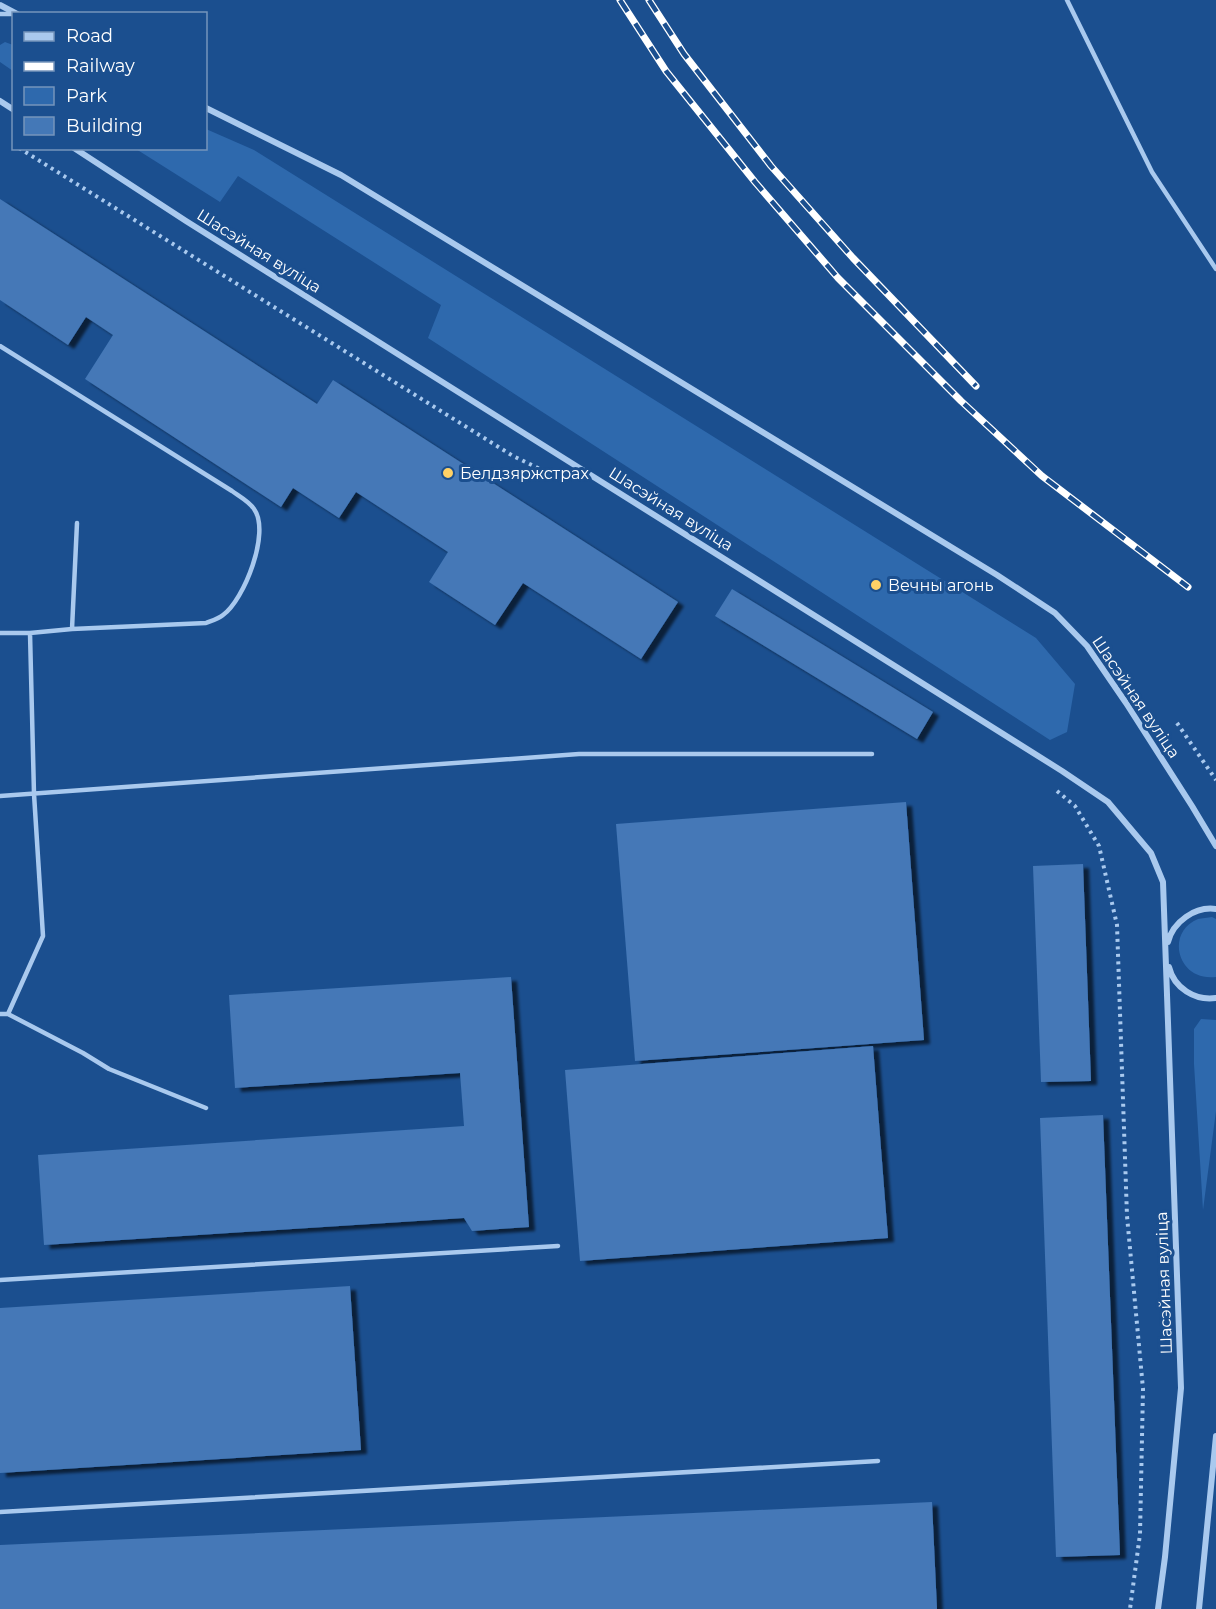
<svg xmlns="http://www.w3.org/2000/svg" width="1216" height="1609" font-family="Montserrat,sans-serif">
<style>
.green{fill:#2e69ad}
.building{fill:#4478b7;filter:url(#shadow)}
.lines{fill:none;stroke-linecap:round;stroke-linejoin:round}
.path{stroke:#a9c9ee;stroke-width:4;stroke-dasharray:3 4.5;stroke-linecap:butt}
.lane{stroke:#a9c9ee;stroke-width:4.5}
.street{stroke:#a9c9ee;stroke-width:6}
.rail-casing{stroke:#fff;stroke-width:7}
.rail{stroke:#1b4f8f;stroke-width:4.5;stroke-dasharray:14;stroke-linecap:butt}
.poi-dot{fill:#ffd166;stroke:#1b4f8f;stroke-width:2}
.labels{text-anchor:middle;dominant-baseline:central;stroke-width:6;stroke-linejoin:round;paint-order:stroke}
.street-label{font-size:16px;fill:#fff;stroke:#1b4f8f}
.poi-label{font-size:16px;fill:#fff;stroke:#1b4f8f;text-anchor:start}
</style>
<defs>
<filter id="shadow"><feDropShadow dx="6" dy="4" stdDeviation="1.5" flood-color="#0009"/></filter>
</defs>
<rect width="100%" height="100%" fill="#1b4f8f"/>
<!-- green -->
<path class="green" d="M5 42 13 45V71L0 62V45Z
M206 129 254 150 1036 638 1075 684 1067 732 1050 740 428 338 441 305 238 176 220 202 136 149 206 148Z
M1212 917 1216 919V977C1177 982 1165 932 1198 919 1202 918 1208 918 1212 917Z
M1201 1019 1216 1020V1111L1203 1210 1194 1064V1029Z"/>
<!-- building -->
<path class="building" d="M0 199 317 404 333 380 678 602 641 659 523 583 495 625 429 582 448 552 356 492 339 518 293 488 281 507 85 379 113 335 86 317 68 345 0 300Z
M732 589 933 712 917 739 715 616Z
M906 802 924 1040 635 1061 616 824Z
M1083 864 1091 1081 1041 1082 1033 866Z
M511 977 529 1227 472 1231 464 1218 44 1245 38 1155 464 1126 460 1073 235 1088 229 995Z
M873 1046 888 1238 580 1261 565 1070Z
M1103 1115 1120 1555 1056 1557 1040 1118Z
M350 1286 361 1450 0 1473V1308Z
M932 1502 937 1609H0V1545Z"/>
<g class="lines">
<!-- path -->
<path class="path" d="M19 148 513 456 563 480
M1177 723 1216 780
M1057 791 1075 806 1099 846 1117 925 1127 1216 1143 1389 1140 1534 1130 1609"/>
<!-- lane -->
<path class="lane" d="M1067 0 1152 172 1216 269
M0 14H14
M0 346 232 491C239 496 250 502 254 509 271 532 244 600 223 615 218 619 211 621 206 623L72 629 30 633H0
M72 629 77 523
M0 796 579 754H872
M0 1014H8L43 936 34 794 30 633
M8 1014 83 1053 109 1069 206 1108
M0 1280 558 1246
M0 1512 878 1461"/>
<!-- street -->
<path class="street" d="M0 5 17 14
M0 101 14 110
M206 108 341 175 997 575 1055 613 1087 646 1126 703 1192 806 1216 846
M74 148 186 221 1062 771 1108 802 1151 853 1163 882 1181 1388 1165 1557 1158 1609
M1168 942C1173 922 1195 906 1216 909
M1169 967C1174 988 1195 1001 1216 998
M1199 1609 1216 1436"/>
<!-- rail casing -->
<g class="rail-casing">
<path id="rail" d="M620 0 666 71 755 182 838 278 961 401 1042 476 1188 587
M649 0 684 54 771 166 853 258 976 386"/>
</g>
<!-- rail -->
<use href="#rail" class="rail"/>
</g>
<!-- markers -->
<g class="poi-dot">
<circle cx="448" cy="473" r="6"/>
<circle cx="876" cy="585" r="6"/>
</g>
<g class="labels">
<!-- street labels -->
<g class="street-label">
<text transform="translate(259 251) rotate(32)">Шасэйная вуліца</text>
<text transform="translate(671 509) rotate(32)">Шасэйная вуліца</text>
<text transform="translate(1136 697) rotate(56)">Шасэйная вуліца</text>
<text transform="translate(1164 1283) rotate(-92)">Шасэйная вуліца</text>
</g>
<!-- poi labels -->
<g class="poi-label">
<text x="460" y="473">Белдзяржстрах</text>
<text x="888" y="585">Вечны агонь</text>
</g>
</g>
<!-- legend -->
<rect x="12" y="12" width="195" height="138" fill="#1b4f8f" stroke="#7695bc" stroke-width="1.5"/>
<rect x="24" y="32" width="30" height="9" fill="#a9c9ee" stroke="#7695bc" stroke-width="1.5"/>
<text x="66" y="42" font-size="18" fill="#ffffff">Road</text>
<rect x="24" y="62" width="30" height="9" fill="#ffffff" stroke="#7695bc" stroke-width="1.5"/>
<text x="66" y="72" font-size="18" fill="#ffffff">Railway</text>
<rect x="24" y="87" width="30" height="18" fill="#2e69ad" stroke="#7695bc" stroke-width="1.5"/>
<text x="66" y="102" font-size="18" fill="#ffffff">Park</text>
<rect x="24" y="117" width="30" height="18" fill="#4478b7" stroke="#7695bc" stroke-width="1.5"/>
<text x="66" y="132" font-size="18" fill="#ffffff">Building</text>
</svg>
